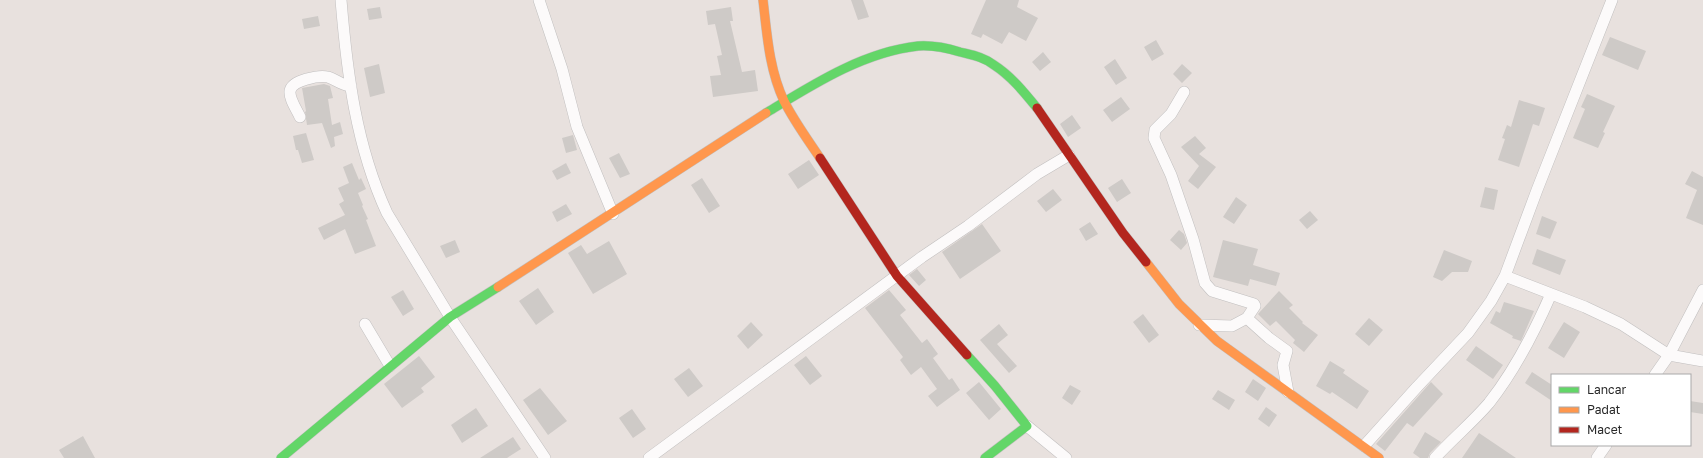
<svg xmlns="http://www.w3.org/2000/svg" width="1703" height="458" font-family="'Golos Text',sans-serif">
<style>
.building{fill:#cecac7}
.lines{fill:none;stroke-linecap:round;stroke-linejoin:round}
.street-casing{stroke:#c1bfbf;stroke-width:12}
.fast-casing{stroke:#c1bfbf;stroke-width:10}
.slow-casing{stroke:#c1bfbf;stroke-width:10}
.jam-casing{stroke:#c1bfbf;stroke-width:10}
.street{stroke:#fcfafa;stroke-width:11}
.fast{stroke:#63d668;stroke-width:9}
.slow{stroke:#ff974d;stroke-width:9}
.jam{stroke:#b3261e;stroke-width:9}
</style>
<rect width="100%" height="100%" fill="#e8e1de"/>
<!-- building -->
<path class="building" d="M851 0H863L869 17 858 20Z
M986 0H1019L1017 7 1038 18 1026 41 1009 32 1002 44 983 34 981 38 971 34Z
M380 7 382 18 369 20 367 9Z
M731 7 733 21H730L742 72 755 70 758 91 713 97 710 76 721 75 717 56 722 55 715 24 708 25 706 11Z
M318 16 320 26 304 29 302 19Z
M1610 37 1646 51 1638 70 1602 55Z
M1156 40 1164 54 1152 61 1144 47Z
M1043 52 1051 62 1040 71 1032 62Z
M1115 59 1127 78 1116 85 1104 67Z
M379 64 385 93 370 97 364 68Z
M1182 64 1192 73 1182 83 1173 74Z
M324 84 330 86 333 98 328 99 332 125 340 122 343 134 334 137 335 146 331 148 322 123 307 125 305 112 306 111 302 88Z
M1587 94 1615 106 1603 132 1605 133 1598 148 1573 138 1585 109 1581 107Z
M1121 97 1130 109 1112 122 1103 110Z
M1519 100 1545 108 1539 126 1533 124 1519 167 1498 160 1505 139 1502 138 1507 125 1511 127Z
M1072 115 1081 128 1068 137 1060 124Z
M306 133 314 160 302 163 298 150H296L293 136Z
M573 135 577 150 566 153 562 138Z
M1195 136 1206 148 1199 154 1216 167 1198 189 1188 181 1199 166 1181 147Z
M619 153 630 174 620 178 609 158Z
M809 160 819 175 798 189 788 174Z
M352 163 359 180 361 178 366 189 358 193 363 205 362 206 368 219 366 220 376 246 355 254 345 229 324 240 318 228 345 215 339 204 344 201 338 188 349 183 343 167Z
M566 163 571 173 557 180 552 171Z
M1692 171 1703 177V225L1686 218 1697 190 1685 184Z
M702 178 720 206 709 213 691 185Z
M1122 179 1131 193 1117 202 1108 188Z
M1485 187 1498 190 1494 210 1480 207Z
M1053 189 1062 200 1046 212 1037 201Z
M1236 197 1247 205 1234 224 1223 217Z
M566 204 572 214 557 222 552 212Z
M1310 211 1318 220 1307 229 1299 220Z
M1542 216 1557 222 1550 239 1536 234Z
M1090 222 1098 234 1086 241 1079 229Z
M982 224 1001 251 960 279 942 252Z
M1179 230 1184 234 1187 243 1181 250 1170 240Z
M455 240 460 252 446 258 440 246Z
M1223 240 1258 249 1253 265 1280 273 1276 286 1250 279 1248 286 1213 277Z
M609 241 627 274 593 294 568 253 581 245 587 254Z
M1537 249 1566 260 1560 275 1532 264Z
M1444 250 1472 261 1468 272H1452L1442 281 1433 277Z
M917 269 926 280 919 286 909 275Z
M538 288 554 312 536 325 519 301Z
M403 290 414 309 403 316 391 297Z
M889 290 906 310 900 315 922 343 927 339 938 354 933 358 949 380 952 378 960 390 937 407 928 396 937 389 921 367 911 375 900 360 903 357 865 308Z
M1279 291 1293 305 1289 308 1303 322 1302 323 1318 335 1304 352 1293 343 1295 340 1276 321 1270 326 1258 314Z
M1504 302 1534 311 1521 341 1512 338 1513 336 1490 323 1496 311 1500 313Z
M1143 314 1159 335 1149 343 1133 322Z
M1369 318 1383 330 1369 346 1355 334Z
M751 322 763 335 748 349 737 336Z
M1564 322 1580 332 1564 358 1548 348Z
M999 324 1008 335 997 344 1017 366 1009 373 980 340Z
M1476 346 1503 365 1493 379 1466 360Z
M419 356 435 377 421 388 424 392 402 408 384 384Z
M806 356 822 376 810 385 794 365Z
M1330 361 1345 370 1343 373 1369 391 1357 409 1332 392 1330 394 1316 386Z
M689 368 703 386 688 397 674 379Z
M1532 372 1552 385V401L1525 383Z
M1253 379 1266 388 1258 401 1245 392Z
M979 382 1001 409 989 420 966 393Z
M1431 382 1443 394 1413 427 1407 423 1385 451 1376 444Z
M1070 385 1081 391 1072 405 1062 398Z
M540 388 567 421 548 435 523 400Z
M1218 390 1235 400 1229 410 1212 399Z
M1690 401 1703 403V414L1690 412Z
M1266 407 1277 415 1269 427 1258 419Z
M476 408 488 426 462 443 451 425Z
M632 409 646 429 633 438 619 418Z
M1425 432 1441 442 1430 453 1428 458H1420L1413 453Z
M1479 433 1516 458H1462Z
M83 436 95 458H64L59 450Z
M513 437 521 449 507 458H480Z"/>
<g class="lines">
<!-- street casing -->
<g class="street-casing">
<path id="street" d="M341 0C347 73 356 146 387 213L450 317 545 458
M539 0 562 69 577 127 613 214
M1184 92 1171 114 1155 130 1154 138 1171 175 1193 239 1205 283 1212 291 1254 304 1255 306 1247 318
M300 117C297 110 289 99 290 91 292 80 319 75 328 77 337 80 341 85 351 86
M1505 276 1585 307 1621 324 1669 355 1703 361
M365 324 390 366
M1199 325 1232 326 1247 318 1249 320 1269 338 1287 351 1283 365 1288 392
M1655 375 1669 355 1703 290
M1027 426 1066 458
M1364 446 1417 387 1468 333 1491 301 1505 276 1537 190 1612 0
M649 458 922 257 968 226 1037 174 1069 155
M1435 458C1452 439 1472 423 1489 403 1515 370 1534 333 1551 294
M1597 458 1606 445"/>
</g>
<!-- fast casing -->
<g class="fast-casing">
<path id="fast" d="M766 113C812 85 863 52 918 46 932 45 947 48 960 52 972 55 984 57 994 65 1011 76 1024 92 1037 108
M967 355 995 386 1027 426 985 458
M281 458 450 317 498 287"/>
</g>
<!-- slow casing -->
<g class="slow-casing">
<path id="slow" d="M763 0C767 34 769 69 784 101 794 121 808 140 820 158
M1146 262 1179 304 1217 341 1379 458
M498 287 766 113"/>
</g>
<!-- jam casing -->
<g class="jam-casing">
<path id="jam" d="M1037 108 1123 233 1146 262
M820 158 897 276 967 355"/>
</g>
<!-- street -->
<use href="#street" class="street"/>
<!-- fast -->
<use href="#fast" class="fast"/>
<!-- slow -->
<use href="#slow" class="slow"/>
<!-- jam -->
<use href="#jam" class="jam"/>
</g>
<!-- legend -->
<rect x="1551" y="374" width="140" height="72" fill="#ffffff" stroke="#a9a9a9"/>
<rect x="1559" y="387" width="20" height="6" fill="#63d668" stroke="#a9a9a9"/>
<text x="1587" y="394" font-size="12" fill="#292929">Lancar</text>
<rect x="1559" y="407" width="20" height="6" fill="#ff974d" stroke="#a9a9a9"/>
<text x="1587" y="414" font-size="12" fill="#292929">Padat</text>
<rect x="1559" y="427" width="20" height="6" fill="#b3261e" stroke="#a9a9a9"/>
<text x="1587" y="434" font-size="12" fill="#292929">Macet</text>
</svg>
